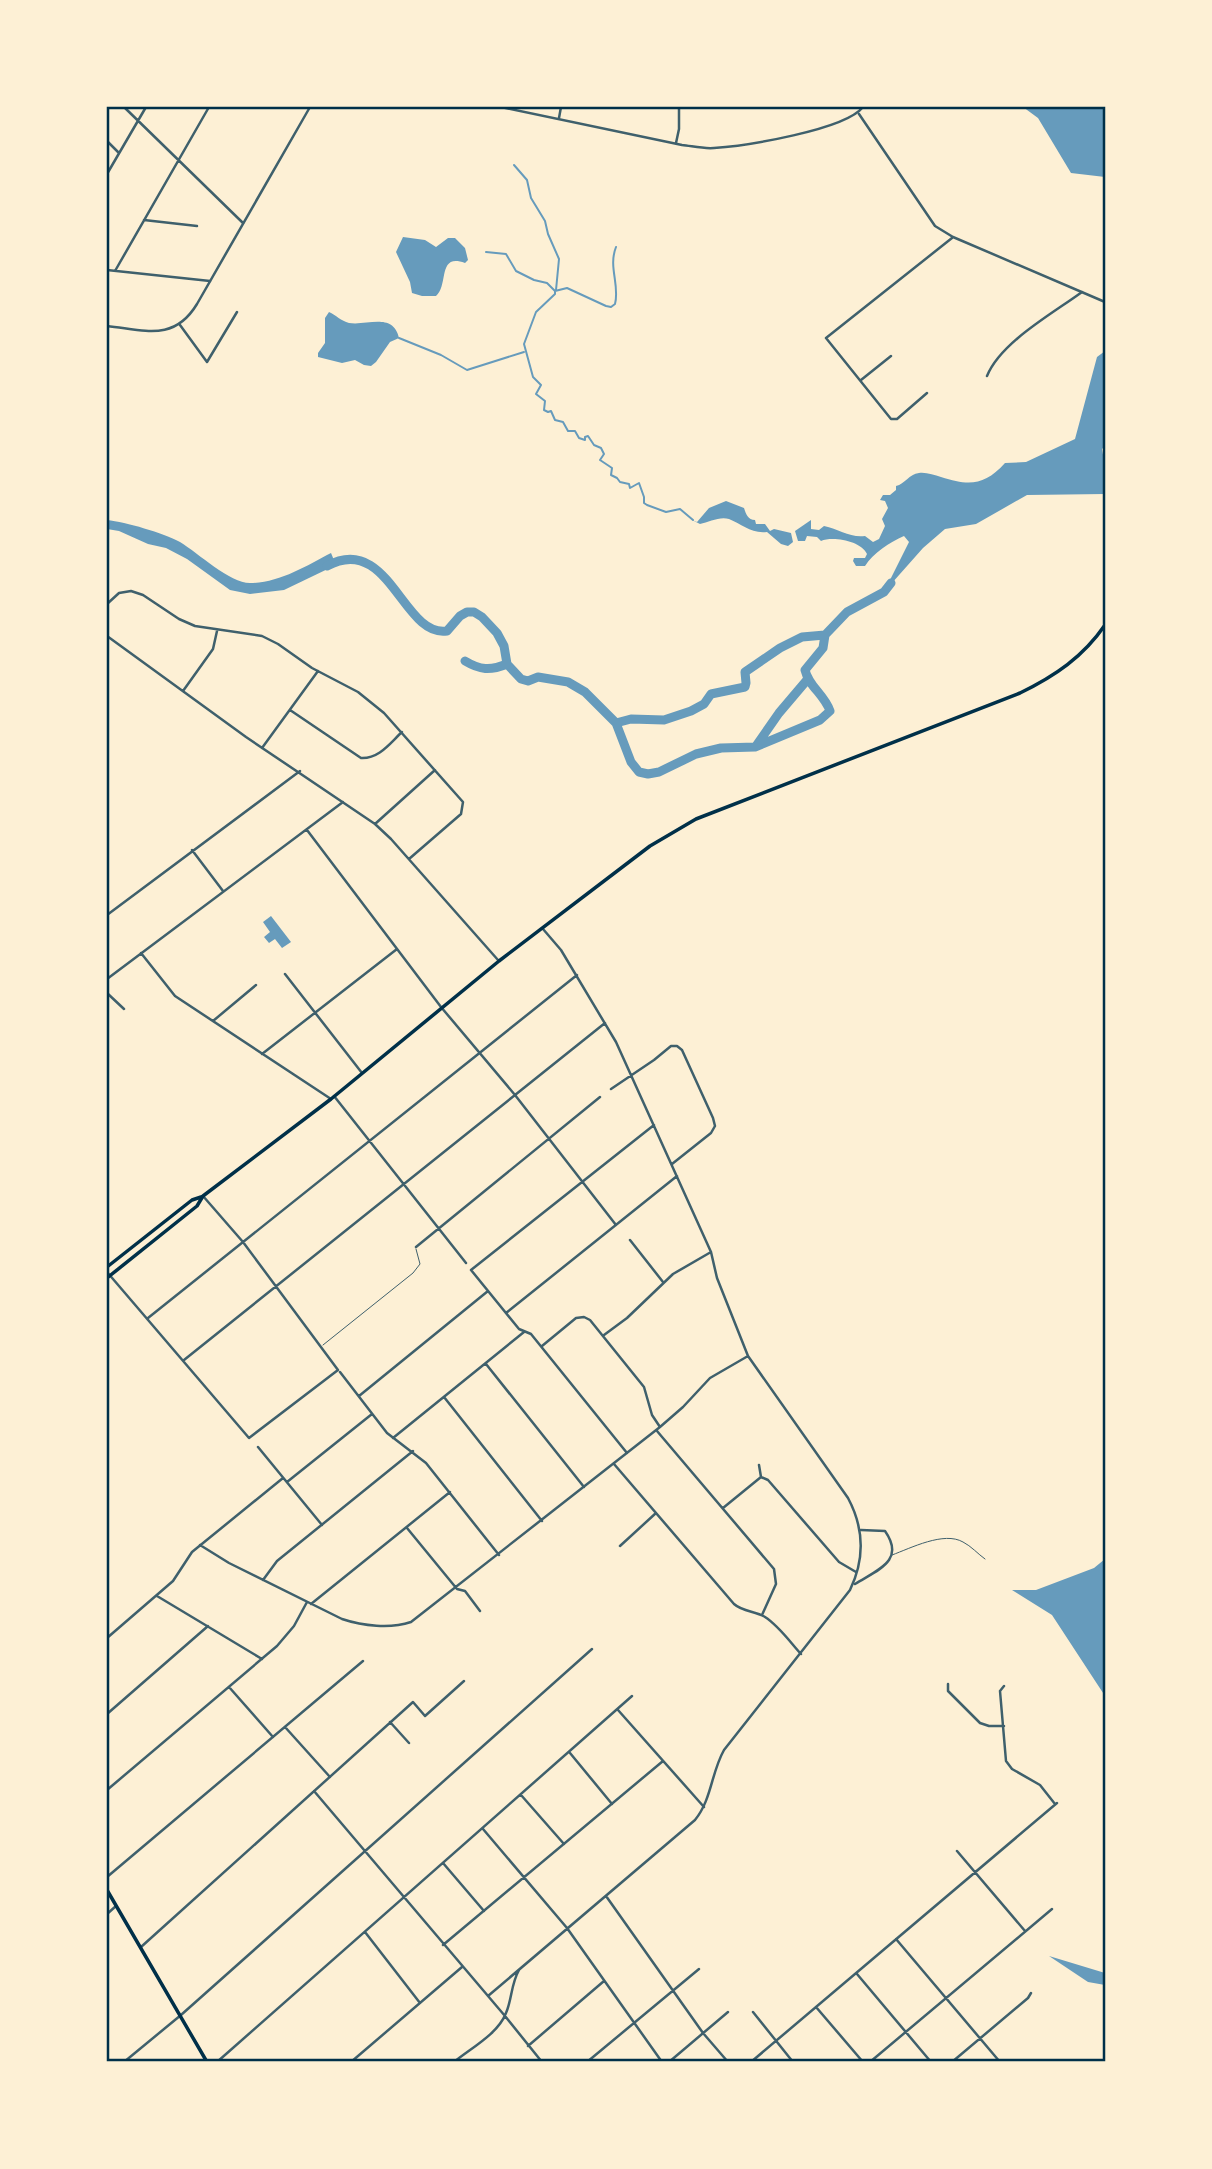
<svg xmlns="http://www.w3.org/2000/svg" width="1212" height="2169" font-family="Lato,sans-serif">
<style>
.water{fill:#669bbc}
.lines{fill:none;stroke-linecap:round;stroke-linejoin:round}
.stream{stroke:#669bbc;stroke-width:2}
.river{stroke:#669bbc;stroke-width:9}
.service{stroke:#3f606c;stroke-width:1}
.minor{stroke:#3f606c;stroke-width:2.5}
.tertiary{stroke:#3f606c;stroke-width:2.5}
.primary{stroke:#003049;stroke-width:3.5}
.neatline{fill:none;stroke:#003049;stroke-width:2.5}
</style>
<rect width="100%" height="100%" fill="#fdf0d5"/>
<!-- water -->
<path class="water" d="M1023 107H1105V177L1071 173 1038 118Z
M403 237 425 240 436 247 448 238H455L465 248 468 260 465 263C437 253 449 285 436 296H422L412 293 410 282 396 252Z
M329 312C336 315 341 321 349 323 367 326 393 312 399 338L390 342 376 362 371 366 364 365 355 360 342 363 318 357V353L325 343V318Z
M1105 351V446L1102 449 1105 466V494L1027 495 976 524 945 529 923 548 884 592 909 542 904 536C890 542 873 553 865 566H856L853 561 854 558H865L867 554C861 541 833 536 821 541L817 537 807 536 805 541H798L795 531 811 520V529L819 530 824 526C839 529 850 538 865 536L873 542 879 539 885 526 882 519 888 508 885 501 880 500 883 495H890L896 490V486C905 484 909 474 919 473 926 472 934 475 941 477 969 486 984 486 1005 463L1026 462 1075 439 1097 357Z
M726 501 744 508C746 514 748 520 755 520L756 524H765L770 531 774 529 791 533 793 542 788 546 781 544 767 532C751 534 742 524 729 519 720 516 709 522 700 524L692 520 697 522 709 508Z
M107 520C126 522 163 533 180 542 198 553 230 583 250 583 279 583 306 566 331 553L336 565 284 590 250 594 230 590 187 559 166 548 148 544 119 531 107 529Z
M271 916 291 942 282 948 275 939 269 943 264 937 270 932 263 922Z
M1105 1559V1696L1052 1615 1012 1590H1036L1094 1568Z
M1049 1956 1105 1973V1985L1088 1982Z"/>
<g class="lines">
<!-- stream -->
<path class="stream" d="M514 165 527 180 531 198 545 221 548 234 559 259 556 290
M616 247C608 267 620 285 615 304L611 307 606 306 567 288 555 291V294L536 312 524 344 533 377 541 385 536 394 545 401 544 410 548 412 551 411 555 420 563 422 568 431H575L579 438 585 440V437L588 436 594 445 601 448 604 454 600 460 612 468 611 475 617 478 620 482 629 484 630 488 639 483 644 497V503L647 505 666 512 680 509 693 520
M486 252 506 254 516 271 534 280 547 283 555 291
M399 338 441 355 467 370 524 352"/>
<!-- river -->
<path class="river" d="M327 566C389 532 403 638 447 631L460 616 467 612H474L482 617 497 633 504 646 507 664 521 679 528 681 538 677 568 682 585 692 616 723 631 762 639 772 648 774 659 772 696 754 721 748 755 747 820 720 830 711C824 694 809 687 805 670L823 648 825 635 847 612 884 592 891 583
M465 661C480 670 490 671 507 664
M616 723 631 719 664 720 691 711 704 704 711 694 745 687 746 683 745 672 780 648 802 637 825 635
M756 746 779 713 807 680"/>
<!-- service -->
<path class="service" d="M323 1345 413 1273 420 1264 416 1249
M892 1555C911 1548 944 1531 963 1542 971 1546 978 1554 985 1559"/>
<!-- minor -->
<path class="minor" d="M124 107 243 223
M559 118 561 107
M107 141 119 153
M676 143 679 129V107
M107 174 146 107
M144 220 197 226
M107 270 210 281
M115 271 209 107
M180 325 207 362 237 312
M987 376C1001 342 1052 314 1082 292
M861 380 891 356
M927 393 897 419H891L826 338 952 238
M107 604 119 593 131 591 143 595 179 619 195 626 262 636 278 644 312 668 358 692 384 713 463 802 461 814 409 859
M107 636 246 737 375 824 391 839 498 960
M183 691 213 649 217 631
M290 710 361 758C379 759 390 743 402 732
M262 748 318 671
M375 824 435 770
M307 830 441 1007 515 1095 616 1225
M192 850 223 891
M107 915 300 771
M141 953 175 996 331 1099
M285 974 362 1073
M107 979 343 802
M107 993 124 1009
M213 1021 256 985
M262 1054 397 949
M611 1089 654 1060 671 1046H677L682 1050 713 1118 715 1126 711 1133 672 1164
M334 1096 466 1263
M630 1240 663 1282
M416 1247 600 1097
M107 1272 249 1438 338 1370 243 1242 203 1196
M506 1313 677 1176
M148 1318 577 975
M604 1335 627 1318 673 1274 711 1252
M542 1346 576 1318 584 1317 590 1320 644 1387 652 1415 660 1427
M184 1360 605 1023
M486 1364 584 1487
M340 1372 387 1433 426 1463 499 1555
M359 1396 488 1291
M444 1397 542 1521
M657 1431 774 1569 776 1584 762 1615
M393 1438 524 1332
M258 1447 322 1525
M627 1453 531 1334 519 1329 471 1270 654 1125
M614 1464 734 1604C743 1612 755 1611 765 1617 779 1626 790 1642 801 1654
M759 1465 761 1477
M761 1477 768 1480 839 1562 856 1572
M287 1482 372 1414
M723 1508 761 1477
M407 1528 457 1589 465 1591 480 1611
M200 1545 229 1563 342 1619C363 1626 390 1629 411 1622L660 1427 683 1407 710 1378 748 1356
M620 1546 656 1513
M263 1580 277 1561 413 1451
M855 1584C877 1570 906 1561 885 1531L861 1530
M157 1596 262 1659
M311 1604 450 1492
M107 1638 173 1581 192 1552 283 1478
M948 1684V1691L980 1723 989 1726H1004
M1004 1686 1000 1691 1006 1761 1012 1769 1040 1785 1055 1804
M229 1687 273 1737
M618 1710 704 1807
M107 1714 208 1626
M390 1722 409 1743
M285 1727 330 1777
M570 1753 612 1804
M107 1790 277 1646 294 1626 307 1602
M314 1791 505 2016 542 2062
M521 1795 564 1844
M483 1829 567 1928 662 2062
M957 1851 1025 1931
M443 1863 484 1911
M107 1877 363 1661
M606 1896 703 2033 728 2062
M107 1914 116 1906
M365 1932 420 2003
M896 1939 1000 2062
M443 1945 663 1761
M141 1947 413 1702 425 1716 464 1681
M857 1974 931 2062
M488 1996 695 1820C712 1799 711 1773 724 1750L850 1590C865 1559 864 1528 848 1498L748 1356 717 1278 711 1252 616 1042 561 950 543 929
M816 2007 863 2062
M753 2012 793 2062
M528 2046 604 1981
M124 2062 181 2015 592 1649
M217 2062 632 1696
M351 2062 462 1967
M454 2062C471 2048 498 2034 506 2013 512 1999 511 1984 519 1970
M587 2062 699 1969
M669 2062 728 2012
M751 2062 1057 1803
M870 2062 1052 1909
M952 2062 1028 1998 1031 1993"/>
<!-- tertiary -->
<path class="tertiary" d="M501 107 682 145C692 146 703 149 714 148 745 146 845 130 863 107
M859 114 935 226 953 237 1105 302
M107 326C145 330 174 342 197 304L310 107"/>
<!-- primary -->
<path class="primary" d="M107 1267 192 1200 201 1197
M107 1278 197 1206 203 1196 331 1099 499 961 650 846 696 819 1020 693C1055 676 1083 657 1105 625
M107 1890 207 2062"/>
</g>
<!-- border -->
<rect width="1212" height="2169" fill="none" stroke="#fdf0d5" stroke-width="217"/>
<rect x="108" y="108" width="996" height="1952" class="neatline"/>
</svg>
